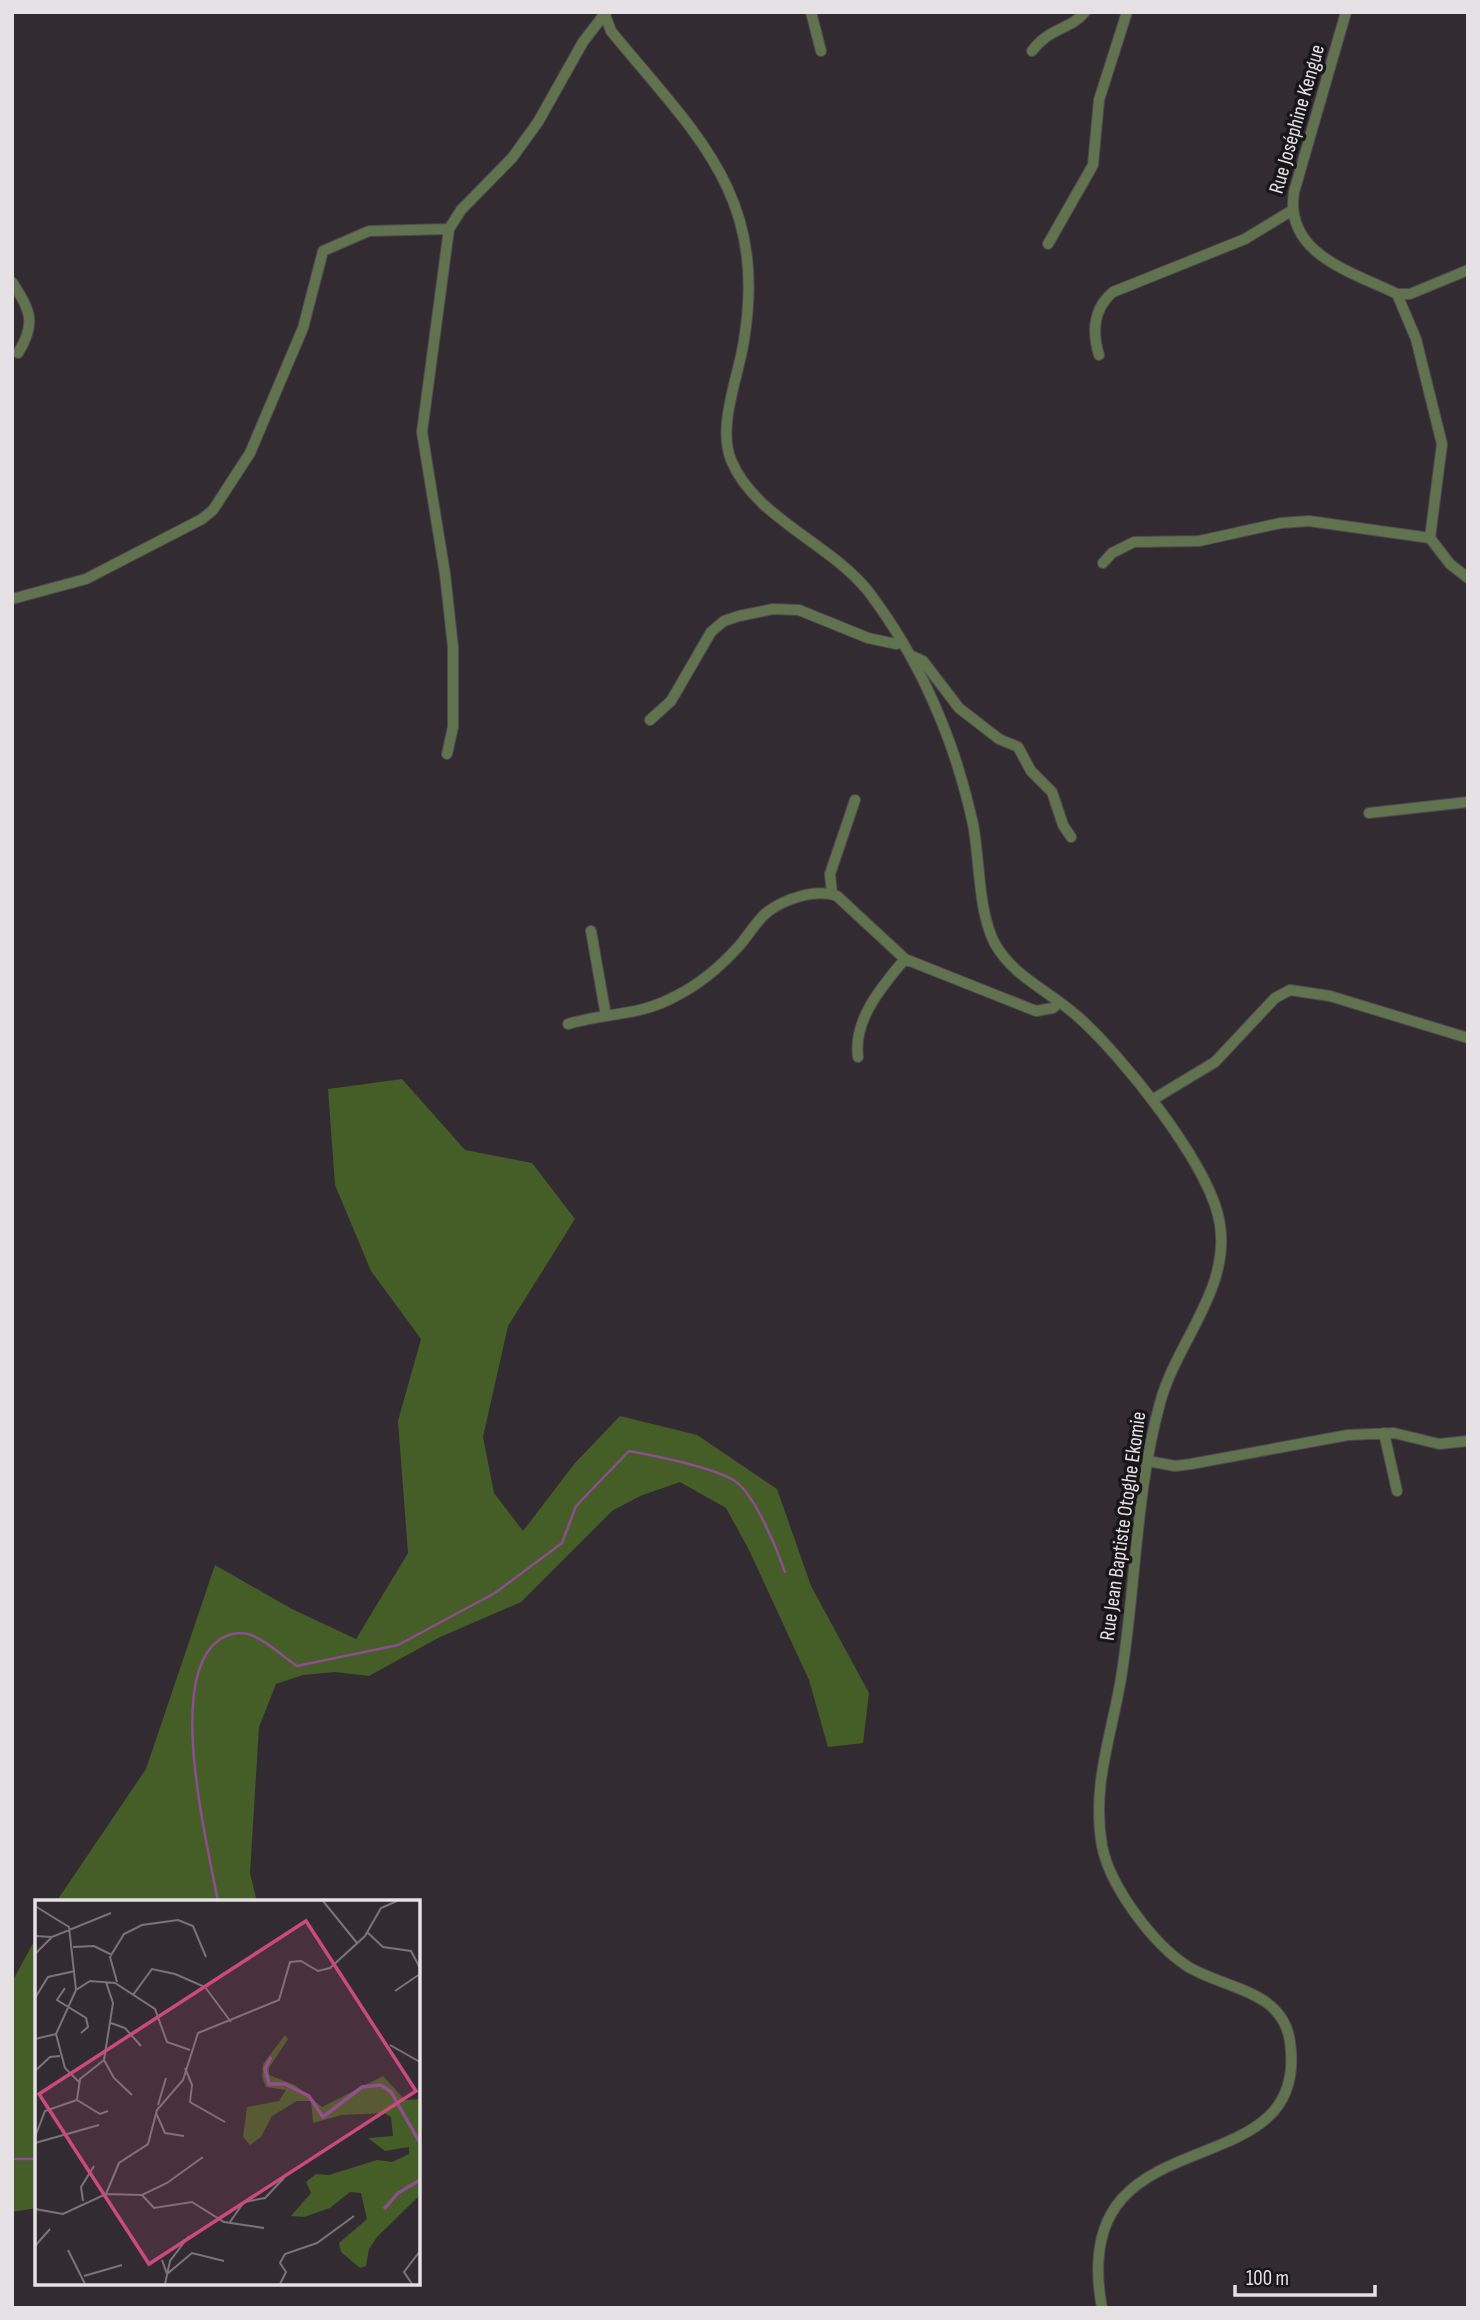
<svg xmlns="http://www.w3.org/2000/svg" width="1480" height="2320" font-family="'Sofia Sans Condensed',sans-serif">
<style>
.green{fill:#455d27}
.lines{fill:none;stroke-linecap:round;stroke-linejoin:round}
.stream{stroke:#8d4e8f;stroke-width:2.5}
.minor-casing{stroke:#4f494f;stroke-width:12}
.minor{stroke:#61724f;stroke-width:10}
.labels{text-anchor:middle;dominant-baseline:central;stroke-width:7;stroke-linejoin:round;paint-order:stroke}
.street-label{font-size:21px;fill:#e5e1e5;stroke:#181618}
.inset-river{fill:none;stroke:#8d4e8f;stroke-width:3.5}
.inset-road{fill:none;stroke:#7a747a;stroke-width:2}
.view{fill:#cb4a7e;fill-opacity:0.15;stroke:#cb4a7e;stroke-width:3.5}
.inset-edge{fill:none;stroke:#e5e1e5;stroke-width:3.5}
</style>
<rect width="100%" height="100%" fill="#322c32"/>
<!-- green -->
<path class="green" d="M402 1079 465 1150 532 1163 575 1219 508 1326 483 1437 494 1493 523 1531 575 1463 620 1416 697 1435 777 1489 811 1586 869 1693 863 1743 828 1747 809 1680 749 1550 726 1508 680 1482 640 1496 612 1511 521 1602 438 1638 369 1676 335 1672 303 1675 276 1684 259 1727 250 1873 257 1902H56L146 1769 215 1565 292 1609 356 1639 408 1553 398 1421 421 1339 371 1271 335 1185 328 1089Z
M37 1936V2208L12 2212V1982Z"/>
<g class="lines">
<!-- stream -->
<path class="stream" d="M218 1902C208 1845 165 1678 219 1640 228 1634 237 1631 248 1634 265 1639 283 1657 297 1666L398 1645 495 1593 562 1543 576 1506 629 1451C656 1456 713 1467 735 1481 755 1495 777 1549 785 1572
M12 2159H37"/>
<!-- minor casing -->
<g class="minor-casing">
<path id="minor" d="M604 12 611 31C695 134 768 194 744 340 739 376 717 425 731 460 755 518 831 544 868 591 920 659 955 741 973 824 980 861 978 912 995 944 1014 977 1049 991 1076 1015 1121 1054 1212 1167 1220 1225 1230 1290 1176 1343 1160 1403 1136 1490 1136 1583 1122 1672 1113 1732 1091 1784 1102 1846 1110 1886 1152 1943 1187 1966 1223 1989 1283 1989 1290 2042 1312 2196 1064 2106 1102 2308
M811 12 821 51
M1346 12 1294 192C1284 255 1353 272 1397 294H1410L1468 270
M1032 51C1050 27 1070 30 1085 12
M1048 244 1093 165 1099 100 1127 12
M12 282C30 310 37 323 18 353
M1397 294 1416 339 1442 444 1430 538 1450 564 1468 578
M1099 355C1092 332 1093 309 1113 292L1245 239 1291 211
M1103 563 1112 553 1134 542 1199 541 1281 523 1309 521 1430 538
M12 599 86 579 202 519 213 510 250 453 303 328 323 251 369 231 449 229
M912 656 923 661 959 708 999 739 1018 747 1031 771 1052 792 1063 825 1071 837
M650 720 671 701 711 632 724 621 739 616 773 609 799 610 868 638 896 644 902 642
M447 754 453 727V647L445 574 422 432 449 229 461 210 512 158 538 122 583 42 603 16
M1369 813 1468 802
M832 894 830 874 855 800
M591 931 606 1016
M568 1024C607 1012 638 1017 676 996 700 984 721 966 739 946 748 936 756 922 766 913 784 899 816 888 837 896L905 959 1036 1011 1053 1008 1059 1002
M858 1057C853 1020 882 986 905 959
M1152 1100 1215 1062 1275 998 1290 990 1330 996 1468 1038
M1384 1433 1397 1491
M1148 1461 1175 1466 1191 1464 1348 1435 1394 1433 1439 1444 1468 1441"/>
</g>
<!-- minor -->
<use href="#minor" class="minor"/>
</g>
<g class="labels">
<!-- street labels -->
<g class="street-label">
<text transform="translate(1297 119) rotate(-74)">Rue Joséphine Kengue</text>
<text transform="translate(1123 1526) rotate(-82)">Rue Jean Baptiste Otoghe Ekomie</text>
</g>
</g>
<!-- overview -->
<g transform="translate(35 1900)">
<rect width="385" height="385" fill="#322c32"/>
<path d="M250 135 253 139 234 168V175L260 185 287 207 348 176 370 200 385 199V295L342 337 334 349 331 366 325 368 306 352 304 343 332 319 326 293 315 292 295 308 269 317 256 316 276 293 271 282 281 274 294 275 342 260 357 262 374 254V247L350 251 333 238 358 236 356 217 349 213 307 215 278 223 276 201H262L237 216 226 237 215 245 208 237 212 207 244 201 251 190 231 187 227 177 228 164Z" fill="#455d27"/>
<path class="inset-river" d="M236 157 230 169 234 184H250L274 196 288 217 327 187 346 185 356 192 385 243M349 309 363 293 385 280"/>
<path class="inset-road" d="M288 1 322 43M0 6 34 27 41 90M332 32 348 47 376 51 385 68M0 36 17 37 76 13M38 47 59 46 77 55M0 54 17 37M82 82 75 57 89 34 107 25 143 20 158 26 171 57M30 88 22 100 51 118 53 127 46 133M360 91 385 74M98 95 117 69 140 74 170 87 196 122M0 98 13 77 40 71M76 123 90 128 106 146M0 139 21 134M355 145 385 162M69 160 79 178 97 195M150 168 157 185 155 202 190 222M0 171 15 157 25 156M44 182 30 168 21 134 41 90 55 81 80 83 120 109 132 142 155 150M42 200 65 214 73 211M123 205 131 178M121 213 130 233 149 236M0 237 10 211 42 200 45 179 69 160 78 103 71 82M0 243 64 225M71 294 84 263 113 244 122 210 148 180 163 133 244 100 255 62 266 61 283 71 295 68 330 36 346 8 362 1M107 295 119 308 157 302 189 322 229 328M48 301 46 287 59 266M0 309 28 314 71 294 107 295 132 283 168 257M195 322 209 302 230 298 249 278M0 346 15 329M33 350 50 384M127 360 132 374 157 353 189 361M49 376 87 365M130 384 135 361 154 336M245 384 251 372 245 363 250 354 282 343 319 316M377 384 369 372 385 351"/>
<path class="view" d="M271 21 381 191 114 364 4 194Z"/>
<rect width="385" height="385" class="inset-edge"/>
</g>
<!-- border -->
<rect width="1480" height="2320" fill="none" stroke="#e5e1e5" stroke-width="28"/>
<!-- scale -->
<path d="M1235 2285v10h140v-10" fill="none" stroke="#e5e1e5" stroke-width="3.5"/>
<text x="1246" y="2285" font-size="21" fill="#e5e1e5" stroke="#181618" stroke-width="5" paint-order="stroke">100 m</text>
</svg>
